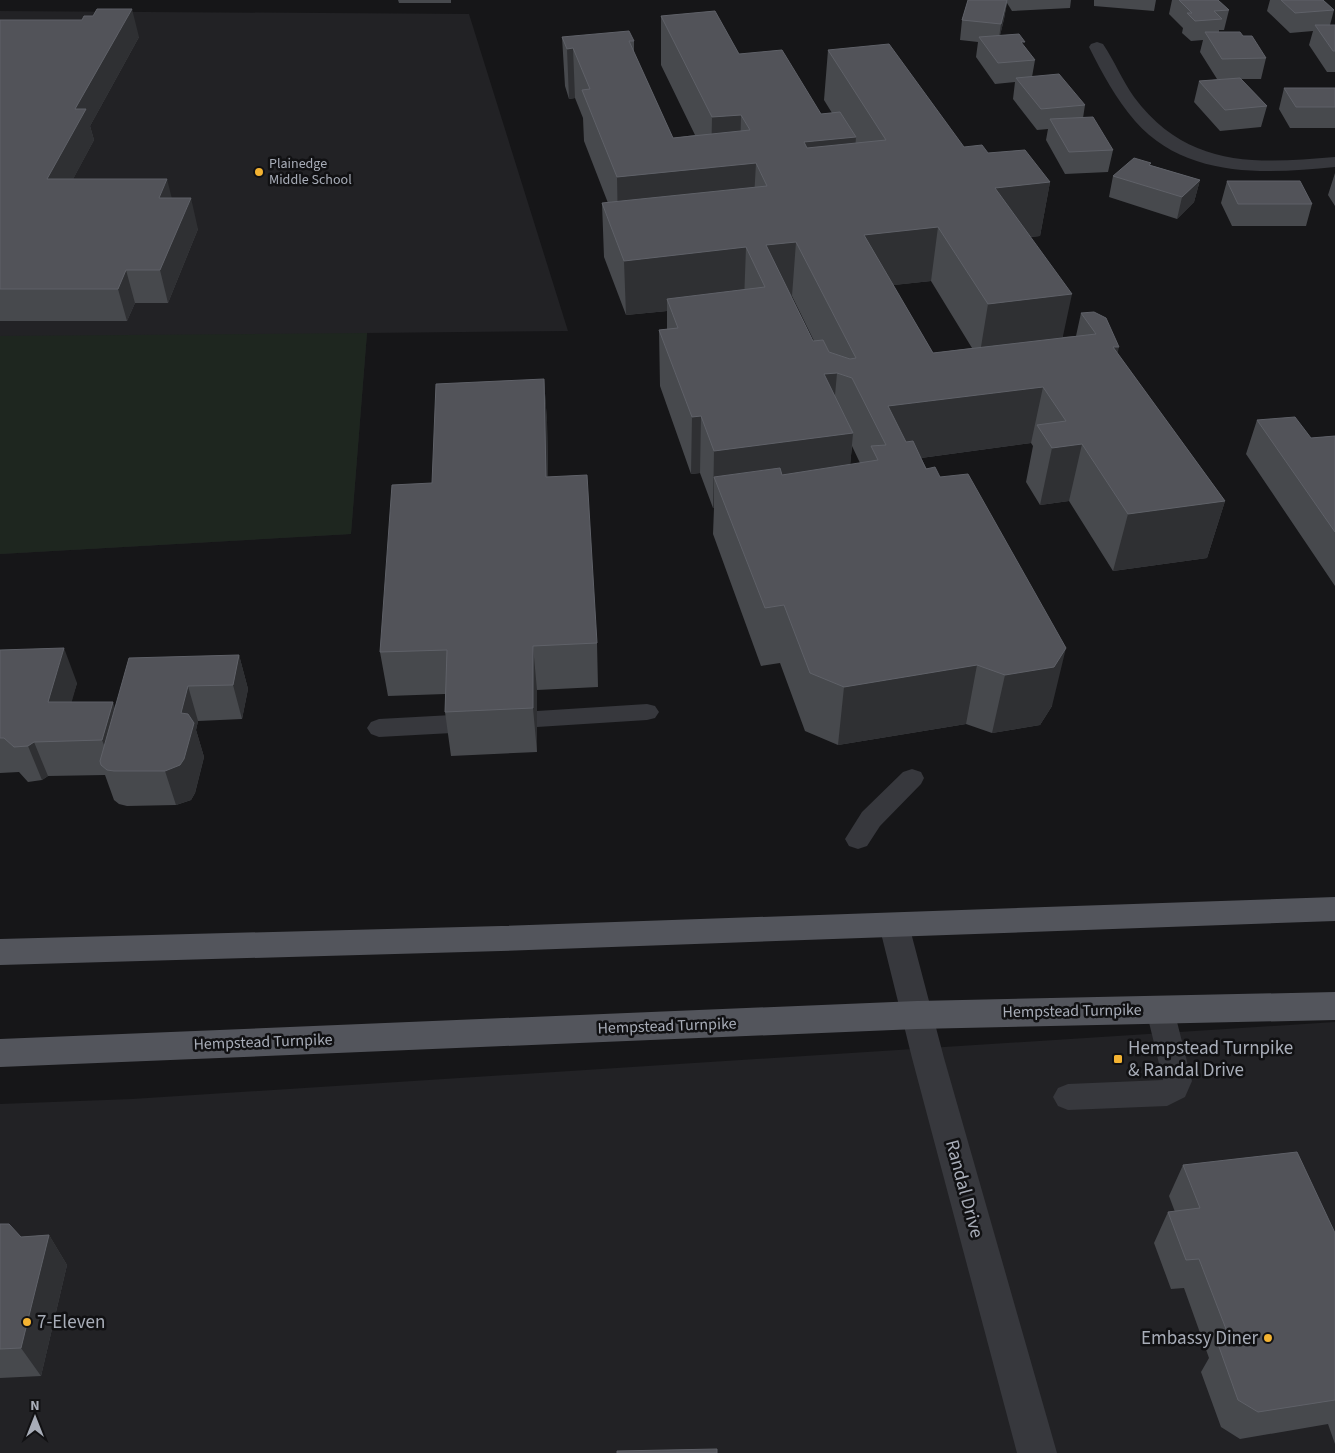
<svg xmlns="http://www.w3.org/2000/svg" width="1335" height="1453" font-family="'Source Sans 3',sans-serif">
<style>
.built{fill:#222225}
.green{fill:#1e261f}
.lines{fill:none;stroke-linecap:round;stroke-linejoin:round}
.lane{fill:#37383d;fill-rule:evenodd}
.street{fill:#37383d;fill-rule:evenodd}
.primary{fill:#53555c;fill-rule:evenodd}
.wall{fill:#47494d;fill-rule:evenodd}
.shaded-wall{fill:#2f3033}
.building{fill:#525359;stroke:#5f6168;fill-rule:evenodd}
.poi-dot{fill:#f4b332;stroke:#111113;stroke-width:2}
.labels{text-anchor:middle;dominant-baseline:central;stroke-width:5;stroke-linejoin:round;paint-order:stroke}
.far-poi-label{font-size:14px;fill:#a8adb8;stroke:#111113;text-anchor:start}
.street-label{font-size:16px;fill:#a8adb8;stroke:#111113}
.near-poi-label{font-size:19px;fill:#a8adb8;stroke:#111113;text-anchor:start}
.near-street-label{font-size:19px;fill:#a8adb8;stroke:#111113}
</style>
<rect width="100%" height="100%" fill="#161618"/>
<!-- built -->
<path class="built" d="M0 11 469 14 568 331 367 333 351 534 0 554Z
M1335 1022V1453H0V1104L132 1099Z"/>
<!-- green -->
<path class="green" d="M367 333 351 534 0 554V336Z"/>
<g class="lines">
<!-- lane -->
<path class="lane" d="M647 704 655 706 659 712 655 718 647 720 537 727 529 725 525 719 529 713 537 711Z
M452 715 460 718 464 724 460 730 452 733 379 737 371 734 367 728 371 722 379 719Z
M912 769 921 772 924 778 921 784 880 826 867 846 858 849 849 846 845 839 862 812 903 772Z
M1160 998 1170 1002 1174 1010 1192 1081 1185 1097 1167 1106 1068 1110 1058 1106 1053 1097 1058 1088 1068 1084 1163 1080 1146 1010 1150 1002Z"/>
<!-- street -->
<path class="street" d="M1097 42 1103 44C1114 60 1122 80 1134 97 1187 168 1255 164 1335 157V167C1266 174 1186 179 1135 121 1116 99 1102 73 1089 47L1091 44Z
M894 913 905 916 909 925 944 1058 1057 1453H1017L912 1058 879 925 883 916Z"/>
<!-- primary -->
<path class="primary" d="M1335 897V921L501 951 0 965V939L501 926Z
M1335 992V1020L917 1029 0 1067V1039L917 1001Z"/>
</g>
<!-- wall -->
<path class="wall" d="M398 0H451V3H399Z
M968 0H1071L1070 8 1012 11 1007 3 1004 19 1000 35 1024 46 1035 60 1032 77 1085 105 1083 118 1113 150 1108 172 1065 174 1046 140 1048 129 1037 130 1013 99 1015 82 995 84 976 57 978 42 960 40 962 20Z
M1094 0H1156L1154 11 1094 6Z
M1172 0H1218L1229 10 1224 30H1219V32L1243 36 1266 58 1261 79H1241L1267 106 1261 127 1220 131 1194 102 1199 81 1224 79H1217L1200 52 1203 40 1191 41 1182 33 1183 28 1169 14Z
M1270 0H1323L1334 10 1330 25H1335V72H1327L1309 45 1313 31 1290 33 1267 11Z
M661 16 739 54 821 114 832 113 824 100 828 50 964 147 988 153 1050 182 1040 236 1030 237 1063 337 1076 336 1081 313 1117 353 1225 501 1207 558 1113 571 1069 501 1040 505 1026 482 1033 446 1031 443 921 458 1052 706 1040 725 992 733 966 724 838 745 805 731 780 663 761 666 713 534 714 508H713L700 473 691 474 660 386 659 330 667 329V311L626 315 604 257 602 203H608L584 141 583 118 575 98 569 99 565 86 562 37 634 41V53L673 138 695 135 661 65ZM931 281 972 348 933 353 893 285ZM791 296H792L814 341H813ZM852 446 860 463 850 465Z
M0 20 139 37 90 126 94 140 73 179 172 198 198 229 168 303H135L127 321H0Z
M1284 88H1335V128H1290L1279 109Z
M1151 163 1150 165 1200 180 1194 202 1177 219 1109 197 1113 176Z
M1335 173V206L1328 195Z
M1227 181 1312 204 1306 226H1232L1221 203Z
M544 379 547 422 548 476 597 643 598 687 537 690V752L451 756 445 712V694L388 696 380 652 432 483Z
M1257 420 1311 438 1335 436V586L1246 454Z
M0 650 77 683 71 702 115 708 239 655 248 689 242 719 198 721 196 730 204 757 195 793 191 800 176 805 127 806 119 804 114 800 105 775 48 776 42 780 28 782 19 772 0 773Z
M1183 1165 1335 1233V1444L1328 1424 1240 1439 1221 1427 1201 1372 1209 1358 1184 1288 1171 1289 1154 1243 1168 1212H1175L1169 1196Z
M0 1224 21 1237 49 1235 67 1265 41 1376 0 1378Z"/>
<!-- shaded-wall -->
<path class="shaded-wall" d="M1007 0 1004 19 998 44 1001 24Z
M132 9 139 37 90 126 94 140 56 211 47 179 75 109Z
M573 48 575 98 569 99 567 49Z
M741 115 740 165 756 163 753 216 618 230 617 177 711 168 712 117Z
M856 137 852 190 801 195 804 142Z
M167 179 175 211 159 198Z
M1200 180 1194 202 1177 219 1182 197Z
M1050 182 1040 236 986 241 995 188Z
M191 198 198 229 168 303 160 270Z
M938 227 931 281 859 289 864 235Z
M796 242 792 296 765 299 766 245Z
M746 247 744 302 667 299V311L626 315 624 261Z
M126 270 135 303 127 321 118 289Z
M1072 294 1060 350 979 359 988 304Z
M1113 347H1119L1106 403Z
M837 373 832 429 824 374Z
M544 379 547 422 549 520 546 477Z
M1043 387 1031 443 884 463 886 445 888 406Z
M701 416 700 473 691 474 692 417Z
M853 433 848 490 714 477V508H713L714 451Z
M1082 444 1069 501 1040 505 1052 448Z
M1225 501 1207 558 1113 571 1128 514Z
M533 646 537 690V752L533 708Z
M64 648 77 683 62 737 48 702Z
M1066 648 1052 706 1040 725 992 733 1005 675Z
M239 655 248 689 242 719 233 685Z
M977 665 966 724 838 745 844 687Z
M188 686 198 721 196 730 204 757 195 793 191 800 176 805 165 771Z
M113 702 125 736 114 771 102 740Z
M34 742 48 776 42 780 28 746Z
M49 1235 67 1265 41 1376 21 1348Z"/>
<!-- building -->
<path class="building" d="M968 0H1007L1001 24 962 20Z
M1179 0H1218L1229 10 1214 11 1222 19 1195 21 1187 13H1192Z
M1281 0H1323L1334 10 1295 13Z
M97 9H132L75 109H86L47 179H167L159 198H191L160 270H126L118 289H0V20H82L84 16H93Z
M715 11 739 54 782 50 821 114 840 112 856 137 804 142 807 148 886 140 828 50 889 44 964 147 982 145 988 153 1025 150 1050 182 995 188 1072 294 988 304 938 227 864 235 933 353 1096 334 1081 313 1094 312 1106 318 1119 347H1113L1225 501 1128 514 1082 444 1052 448 1037 425 1066 421 1043 387 888 406 906 442 913 441 926 469 935 467 940 477 968 474 1066 648 1054 667 1005 675 977 665 844 687 810 673 784 605 765 608 714 477 780 468 782 475 878 460 871 446 886 445 852 378 837 373 824 374 853 433 714 451 701 416 692 417 659 330 678 328 667 299 765 287 746 247 624 261 602 203 767 186 756 163 617 177 582 90 590 89 573 48 567 49 562 37 629 31 634 41H629L673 138 750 130 741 115 712 117 661 16ZM796 242 856 358 850 359 829 352 823 340 813 341 766 245Z
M1315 25H1335V51H1333Z
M1205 32H1240L1243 36H1252L1266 58 1222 59Z
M1019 34 1025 42H1021L1035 60 998 63 979 37Z
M1059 74 1085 105 1041 109 1016 78Z
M1240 78 1267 106 1225 110 1199 81Z
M1284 88H1335V107H1296Z
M1093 117 1113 150 1069 152 1050 119Z
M1134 158 1151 163 1149 165 1200 180 1182 197 1113 176Z
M1227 181H1300L1312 204H1238Z
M544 379 546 477 587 475 597 643 533 646V708L445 712 447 650 380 652 392 485 432 483 436 384Z
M1295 417 1311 438 1335 436V532L1257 420Z
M64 648 48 702H113L102 740 34 742 28 746 14 747 4 738H0V650Z
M239 655 233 685 188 686 181 713 188 714 194 723 184 759 180 765 165 771H114L107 770 101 765 100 761 129 658Z
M1297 1152 1335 1233V1400L1258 1412 1238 1400 1218 1344 1231 1342 1199 1259 1186 1260 1168 1212 1200 1208 1183 1165Z
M0 1224H9L21 1237 49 1235 21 1348 0 1349Z
M717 1449V1453H617V1451Z"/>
<!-- markers -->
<g class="poi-dot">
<circle cx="259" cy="172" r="5"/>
<rect x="1113" y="1054" width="10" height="10" rx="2.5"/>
<circle cx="27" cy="1322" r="5"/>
<circle cx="1268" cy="1338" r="5"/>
</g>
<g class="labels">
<!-- far-poi labels -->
<g class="far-poi-label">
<text x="269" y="164">Plainedge<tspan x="269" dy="16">Middle School</tspan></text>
</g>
<!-- street labels -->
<g class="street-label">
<text transform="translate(1072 1011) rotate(-1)">Hempstead Turnpike</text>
<text transform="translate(667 1026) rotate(-2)">Hempstead Turnpike</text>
<text transform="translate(263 1042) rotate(-2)">Hempstead Turnpike</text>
</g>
<!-- near-poi labels -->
<g class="near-poi-label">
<text x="1128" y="1048">Hempstead Turnpike<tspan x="1128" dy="22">&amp; Randal Drive</tspan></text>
<text x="37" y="1322">7-Eleven</text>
<text x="1258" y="1338" text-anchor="end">Embassy Diner</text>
</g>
<!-- near-street labels -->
<g class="near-street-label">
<text transform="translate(964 1189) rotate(75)">Randal Drive</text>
</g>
</g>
<!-- north arrow -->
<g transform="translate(35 1418)" stroke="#111113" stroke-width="4" paint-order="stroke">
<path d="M0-4L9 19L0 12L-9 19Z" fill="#a8adb8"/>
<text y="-8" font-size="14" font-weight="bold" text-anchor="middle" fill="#a8adb8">N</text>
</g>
</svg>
